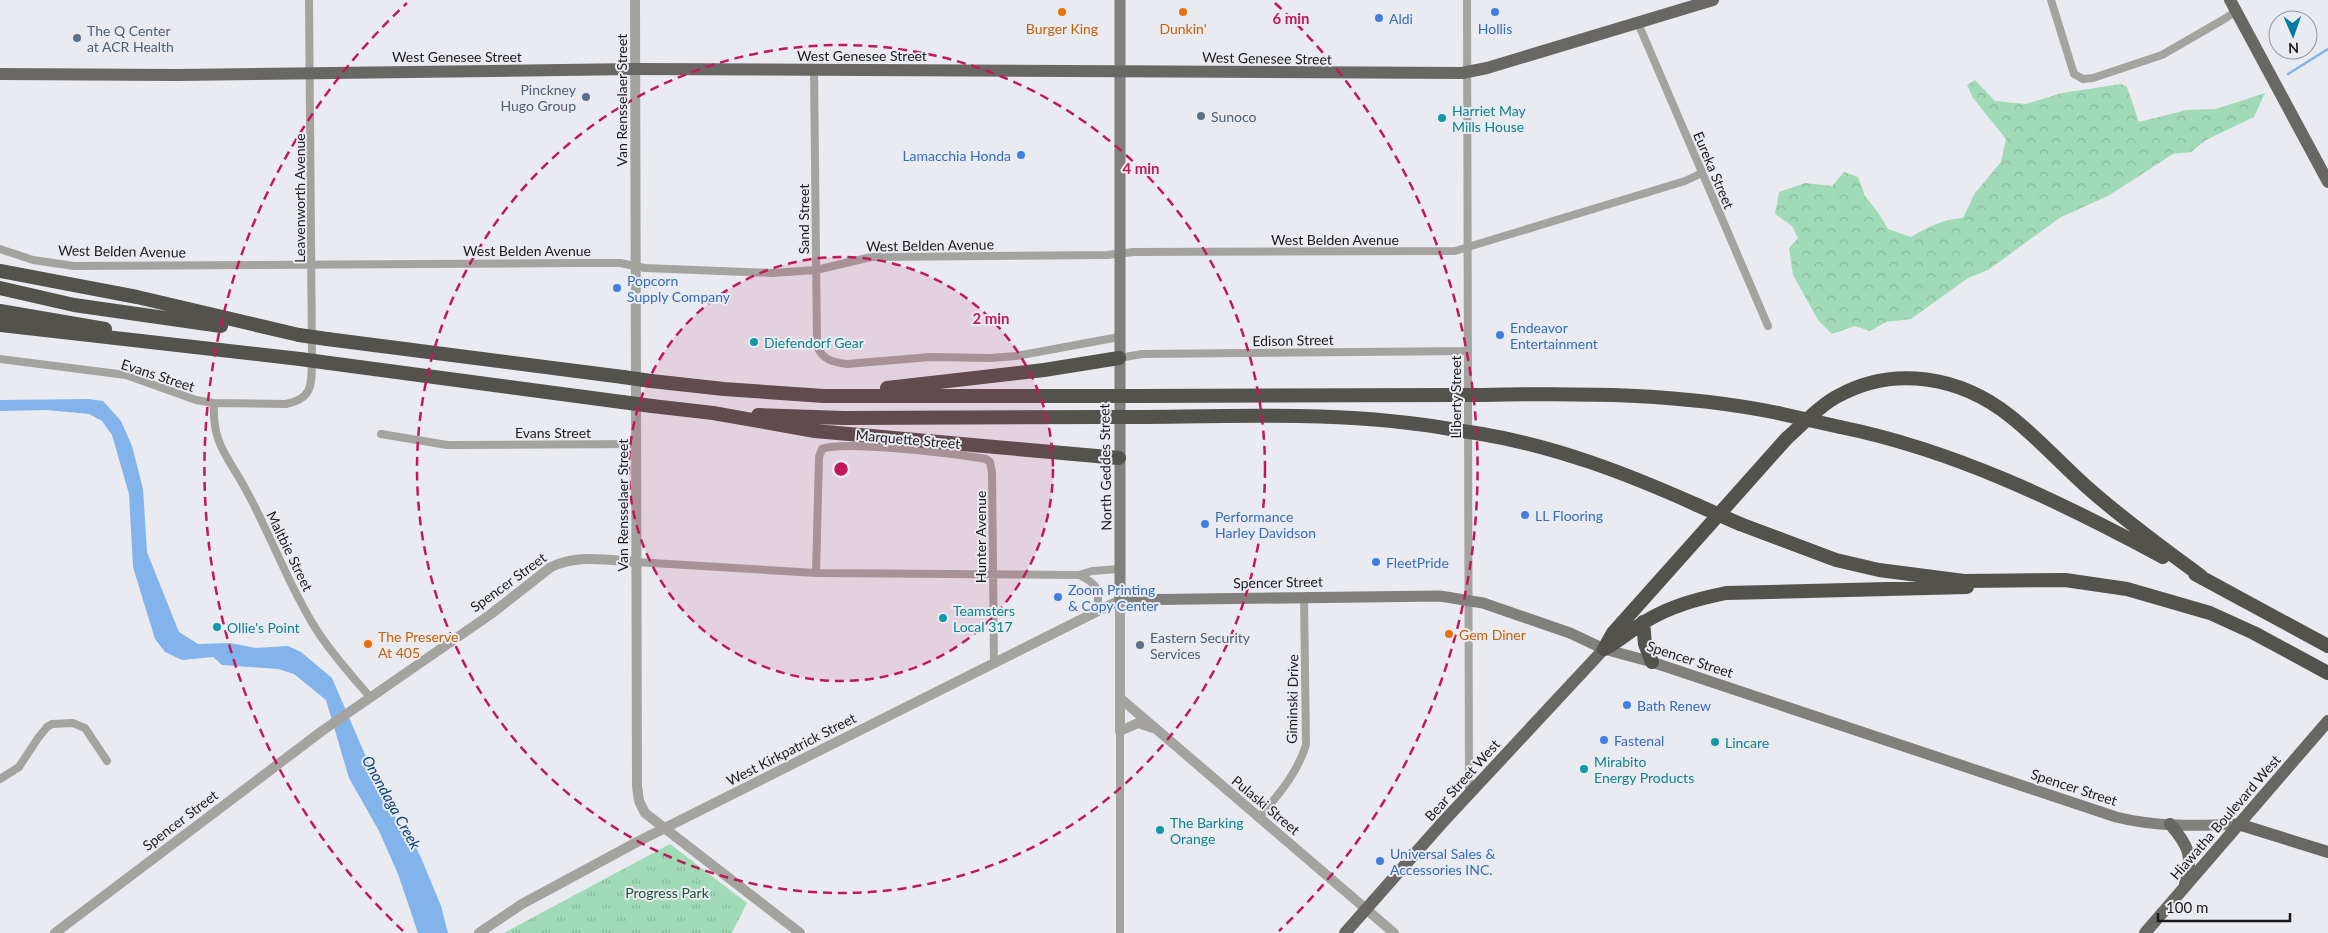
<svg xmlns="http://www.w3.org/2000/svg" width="2328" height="933" font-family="Lato,sans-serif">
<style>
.forest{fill:url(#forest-crowns)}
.park{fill:url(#park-tufts)}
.water{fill:#82b4eb}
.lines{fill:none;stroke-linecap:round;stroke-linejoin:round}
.stream{stroke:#82b4eb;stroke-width:2.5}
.minor{stroke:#a4a3a0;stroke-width:8}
.tertiary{stroke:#a4a3a0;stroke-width:10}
.secondary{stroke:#82807c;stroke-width:11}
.primary{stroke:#696763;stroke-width:12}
.motorway{stroke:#54524d;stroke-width:14}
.motorway-bridge{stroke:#54524d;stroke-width:14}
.ring{fill:none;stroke:#c2185b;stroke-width:2.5;stroke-dasharray:9 6}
.food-dot{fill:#e8710a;stroke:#e9ebf1;stroke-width:2}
.shop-dot{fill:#3f7fe0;stroke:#e9ebf1;stroke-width:2}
.service-dot{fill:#5c6f8a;stroke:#e9ebf1;stroke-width:2}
.culture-dot{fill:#0f9aa8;stroke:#e9ebf1;stroke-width:2}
.labels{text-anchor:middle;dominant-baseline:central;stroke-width:4;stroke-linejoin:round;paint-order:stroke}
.shop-label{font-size:14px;fill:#366cbe;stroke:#e9ebf1;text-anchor:start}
.food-label{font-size:14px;fill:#c56008;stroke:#e9ebf1}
.service-label{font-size:14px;fill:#4e5e75;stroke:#e9ebf1;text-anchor:start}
.street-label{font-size:14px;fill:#1b1b1e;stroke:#e9ebf1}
.culture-label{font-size:14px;fill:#0d838f;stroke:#e9ebf1;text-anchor:start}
.park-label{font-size:14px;fill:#1c5235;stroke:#e9ebf1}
.water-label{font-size:15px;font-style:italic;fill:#073f70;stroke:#e9ebf1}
.centre{fill:#c2185b;stroke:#e9ebf1;stroke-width:2.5}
.ring-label{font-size:15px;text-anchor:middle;font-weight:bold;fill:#c2185b;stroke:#e9ebf1;stroke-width:4;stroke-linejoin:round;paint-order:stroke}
</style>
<defs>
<pattern id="forest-crowns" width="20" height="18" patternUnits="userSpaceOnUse" patternTransform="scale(1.25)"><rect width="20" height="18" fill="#a0dab6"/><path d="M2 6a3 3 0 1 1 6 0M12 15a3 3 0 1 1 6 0" fill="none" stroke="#89ba9c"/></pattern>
<pattern id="park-tufts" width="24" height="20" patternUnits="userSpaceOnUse" patternTransform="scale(1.25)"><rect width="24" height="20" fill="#a0dab6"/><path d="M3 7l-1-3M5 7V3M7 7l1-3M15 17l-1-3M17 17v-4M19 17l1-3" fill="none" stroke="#89ba9c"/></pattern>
</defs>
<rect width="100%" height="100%" fill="#e9ebf1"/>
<!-- forest -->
<path class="forest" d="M1975 80 1995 101 2026 104 2062 93 2121 84 2127 87 2139 122 2187 110 2216 109 2265 93 2254 117 2206 140 2191 152 2173 154 2108 196 2061 217 1988 270 1968 278 1911 319 1886 322 1870 331 1855 326 1832 334 1818 320 1793 275 1789 248 1798 238 1792 226 1775 214 1779 192 1805 183 1832 186 1844 172 1858 177 1865 196 1877 211 1888 229 1911 237C1928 227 1943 219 1963 218L1975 193 2001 162 2006 139 1973 98 1967 85Z"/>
<!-- park -->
<path class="park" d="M670 844 747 903 732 933H504Z"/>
<!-- water -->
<path class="water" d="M89 399 103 401 121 421 132 446 143 489 147 552 179 632 198 644 230 643 256 648 288 646 301 652 332 678 388 808 411 837 422 860 441 906 448 933H418L398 874 379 831 349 778 326 700 294 674 278 669 222 665 213 657 182 660 165 652 155 639 133 567 129 494 112 435 102 421 89 414 47 410 0 411V400Z"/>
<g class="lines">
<!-- stream -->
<path class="stream" d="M2288 74 2328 49"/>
<!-- minor -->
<path class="minor" d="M1467 0 1469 793
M2051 0 2074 74 2083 79 2093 78 2162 55 2226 18 2236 11
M1638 23 1768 326
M814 69 817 346C823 360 832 362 847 364L930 357 991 358 1016 356 1119 337
M0 249 33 260 74 266 580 263H620L645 268 772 273 816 270 871 257 1107 255 1133 252 1455 251 1685 181 1702 173
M1119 358 1142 354 1468 351
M0 359 126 375 196 400 214 403 286 404C315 398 311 382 312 358L309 0
M214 403C212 445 228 456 246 490 271 535 288 585 316 629 331 653 351 675 370 697
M381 434 447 445 636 444
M636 562 816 573 1079 575 1092 571 1120 569
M816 573 819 457 822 449C844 440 957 454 986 459L990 462 992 472 994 661
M1079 575C1098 584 1100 589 1097 610
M1120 731V933
M0 779 19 767 38 738 47 727 52 724 73 723 85 728 107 761
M1259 818C1278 795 1297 774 1306 745L1304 597"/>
<!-- tertiary -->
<path class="tertiary" d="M635 0 637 786 639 801 645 813 800 933
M1120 698 1394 933
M55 933 322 731 491 614 551 567C578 554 608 560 636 562
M479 933 522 904 637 842 1120 600V731L1138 723 1153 728"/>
<!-- secondary -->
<path class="secondary" d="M1120 0V600L1440 596 1483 603 1570 633 1604 649 1652 662 2116 817C2155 827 2198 826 2238 824"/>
<!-- primary -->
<path class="primary" d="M2230 0 2328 182
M0 74 177 75 635 69 1462 73 1487 68 1713 0
M2170 824C2188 845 2194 856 2185 884
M2238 824 2328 852
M1345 933 1442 823 1604 649
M2145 933 2328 721"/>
<!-- motorway -->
<path class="motorway" d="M0 271 137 297 299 335
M0 288 74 305 221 326
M0 311 105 329
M0 325 300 359
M327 339 623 377
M329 363 622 402
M651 381 724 389 824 396H1099
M887 388 1044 370 1119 358
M1483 395C1581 393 1680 393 1778 413
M1138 396 1455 395
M652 406 713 413 815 431 1119 458
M758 415 844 418 1100 417
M1138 417C1244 416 1351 411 1456 430
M1840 427C1954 450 2061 502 2163 557
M1482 434C1558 447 1628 474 1697 505
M1740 524 1836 560 1879 570 1964 581 2065 580 2127 589 2210 613 2254 633 2328 673
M2195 574 2328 646
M1643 622 1645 644 1652 662
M1604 649 1613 633 1787 438C1803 424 1818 407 1836 397 1894 364 1961 377 2010 416 2038 438 2062 465 2088 488 2124 520 2163 548 2202 577
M1604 649C1620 641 1631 630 1646 621 1671 606 1697 599 1726 593L1967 587"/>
<!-- motorway-bridge -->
<path class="motorway-bridge" d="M299 335 327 339
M300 359 329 363
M623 377 651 381
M1455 395H1483
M1099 396H1138
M622 402 652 406
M1778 413 1840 427
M1100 417H1138
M1456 430 1482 434
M1697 505 1740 524"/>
</g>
<!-- distance rings -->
<circle cx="841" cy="469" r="212" fill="#c2185b" fill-opacity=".12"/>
<g class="ring">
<circle cx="841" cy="469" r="212"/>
<circle cx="841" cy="469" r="424"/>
<path d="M403 931A637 637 0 0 1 407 3M1275 3A637 637 0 0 1 1279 931"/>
</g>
<!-- markers -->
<g class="food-dot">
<circle cx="1062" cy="12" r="5"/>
<circle cx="1183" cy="12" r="5"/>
<circle cx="1449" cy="634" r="5"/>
<circle cx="368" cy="644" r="5"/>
</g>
<g class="shop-dot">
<circle cx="1495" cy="12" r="5"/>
<circle cx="1379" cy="18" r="5"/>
<circle cx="1021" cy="155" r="5"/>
<circle cx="617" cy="288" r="5"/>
<circle cx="1500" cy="335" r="5"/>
<circle cx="1525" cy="515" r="5"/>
<circle cx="1205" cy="524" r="5"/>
<circle cx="1376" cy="562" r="5"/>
<circle cx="1058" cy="597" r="5"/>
<circle cx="1627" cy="705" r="5"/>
<circle cx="1604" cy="740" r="5"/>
<circle cx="1380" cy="861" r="5"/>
</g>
<g class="service-dot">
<circle cx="77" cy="38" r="5"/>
<circle cx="586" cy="97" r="5"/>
<circle cx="1201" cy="116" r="5"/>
<circle cx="1140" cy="645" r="5"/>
</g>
<g class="culture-dot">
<circle cx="1442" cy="118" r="5"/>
<circle cx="754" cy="342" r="5"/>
<circle cx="943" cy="618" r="5"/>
<circle cx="217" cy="627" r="5"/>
<circle cx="1715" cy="742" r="5"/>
<circle cx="1584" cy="769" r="5"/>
<circle cx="1160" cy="830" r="5"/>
</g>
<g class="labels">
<!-- shop labels -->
<g class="shop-label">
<text x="1389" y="18">Aldi</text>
<text x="1495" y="28" text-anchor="middle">Hollis</text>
<text x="1011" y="155" text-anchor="end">Lamacchia Honda</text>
<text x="627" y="280">Popcorn<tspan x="627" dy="16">Supply Company</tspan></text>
<text x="1510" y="327">Endeavor<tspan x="1510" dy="16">Entertainment</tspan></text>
<text x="1535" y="515">LL Flooring</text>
<text x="1215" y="516">Performance<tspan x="1215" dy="16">Harley Davidson</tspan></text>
<text x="1386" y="562">FleetPride</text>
<text x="1068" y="589">Zoom Printing<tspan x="1068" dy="16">&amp; Copy Center</tspan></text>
<text x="1637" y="705">Bath Renew</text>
<text x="1614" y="740">Fastenal</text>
<text x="1390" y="853">Universal Sales &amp;<tspan x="1390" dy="16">Accessories INC.</tspan></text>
</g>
<!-- food labels -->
<g class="food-label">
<text x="1062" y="28">Burger King</text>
<text x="1183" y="28">Dunkin'</text>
<text x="1459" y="634" text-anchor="start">Gem Diner</text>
<text x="378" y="636" text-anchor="start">The Preserve<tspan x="378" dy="16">At 405</tspan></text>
</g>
<!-- service labels -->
<g class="service-label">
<text x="87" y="30">The Q Center<tspan x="87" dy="16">at ACR Health</tspan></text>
<text x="576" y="89" text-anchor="end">Pinckney<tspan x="576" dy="16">Hugo Group</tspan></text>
<text x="1211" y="116">Sunoco</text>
<text x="1150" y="637">Eastern Security<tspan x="1150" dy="16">Services</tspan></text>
</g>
<!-- street labels -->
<g class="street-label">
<text x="862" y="55">West Genesee Street</text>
<text x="457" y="56">West Genesee Street</text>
<text transform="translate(1267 58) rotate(1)">West Genesee Street</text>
<text transform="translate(621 100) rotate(-90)">Van Rensselaer Street</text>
<text transform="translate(1714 170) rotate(67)">Eureka Street</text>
<text transform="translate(299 198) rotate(-90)">Leavenworth Avenue</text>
<text transform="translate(803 219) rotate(-90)">Sand Street</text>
<text x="1335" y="239">West Belden Avenue</text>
<text transform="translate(930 245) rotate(-1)">West Belden Avenue</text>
<text x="527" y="250">West Belden Avenue</text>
<text transform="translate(122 251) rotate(1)">West Belden Avenue</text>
<text transform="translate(1293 340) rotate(-1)">Edison Street</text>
<text transform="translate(158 375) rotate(18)">Evans Street</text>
<text transform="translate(1455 397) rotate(-90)">Liberty Street</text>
<text x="553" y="432">Evans Street</text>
<text transform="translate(908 439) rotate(5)">Marquette Street</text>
<text transform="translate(1105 467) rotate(-91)">North Geddes Street</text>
<text transform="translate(622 505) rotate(-90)">Van Rensselaer Street</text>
<text transform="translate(980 537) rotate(-90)">Hunter Avenue</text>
<text transform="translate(290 551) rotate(64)">Maltbie Street</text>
<text transform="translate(508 582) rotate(-36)">Spencer Street</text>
<text transform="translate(1278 582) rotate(-1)">Spencer Street</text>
<text transform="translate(1690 659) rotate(18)">Spencer Street</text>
<text transform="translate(1292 699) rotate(-89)">Giminski Drive</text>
<text transform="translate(791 749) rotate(-27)">West Kirkpatrick Street</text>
<text transform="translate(1462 780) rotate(-48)">Bear Street West</text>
<text transform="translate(2074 787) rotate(18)">Spencer Street</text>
<text transform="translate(1266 805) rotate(40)">Pulaski Street</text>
<text transform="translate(2225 817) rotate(-49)">Hiawatha Boulevard West</text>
<text transform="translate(180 820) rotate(-37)">Spencer Street</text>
</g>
<!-- culture labels -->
<g class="culture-label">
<text x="1452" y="110">Harriet May<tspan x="1452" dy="16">Mills House</tspan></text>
<text x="764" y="342">Diefendorf Gear</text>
<text x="953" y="610">Teamsters<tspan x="953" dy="16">Local 317</tspan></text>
<text x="227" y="627">Ollie's Point</text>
<text x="1725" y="742">Lincare</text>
<text x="1594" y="761">Mirabito<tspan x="1594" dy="16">Energy Products</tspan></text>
<text x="1170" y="822">The Barking<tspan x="1170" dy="16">Orange</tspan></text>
</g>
<!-- park labels -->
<g class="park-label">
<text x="667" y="892">Progress Park</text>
</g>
<!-- water labels -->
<g class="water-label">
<text transform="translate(392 802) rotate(61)">Onondaga Creek</text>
</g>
</g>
<circle cx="841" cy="469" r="8" class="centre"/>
<g class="ring-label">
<text x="1291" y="24">6 min</text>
<text x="1141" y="174">4 min</text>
<text x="991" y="324">2 min</text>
</g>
<!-- north arrow -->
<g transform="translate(2293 35) rotate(178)"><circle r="24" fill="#e9ebf1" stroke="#97989d"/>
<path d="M0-4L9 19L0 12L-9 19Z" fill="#037ca4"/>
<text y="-8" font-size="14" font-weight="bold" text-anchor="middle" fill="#1b1b1e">N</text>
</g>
<!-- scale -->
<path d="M2158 913v8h132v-8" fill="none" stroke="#1b1b1e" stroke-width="2.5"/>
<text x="2166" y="913" font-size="15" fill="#1b1b1e" stroke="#e9ebf1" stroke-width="4" paint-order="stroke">100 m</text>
</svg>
